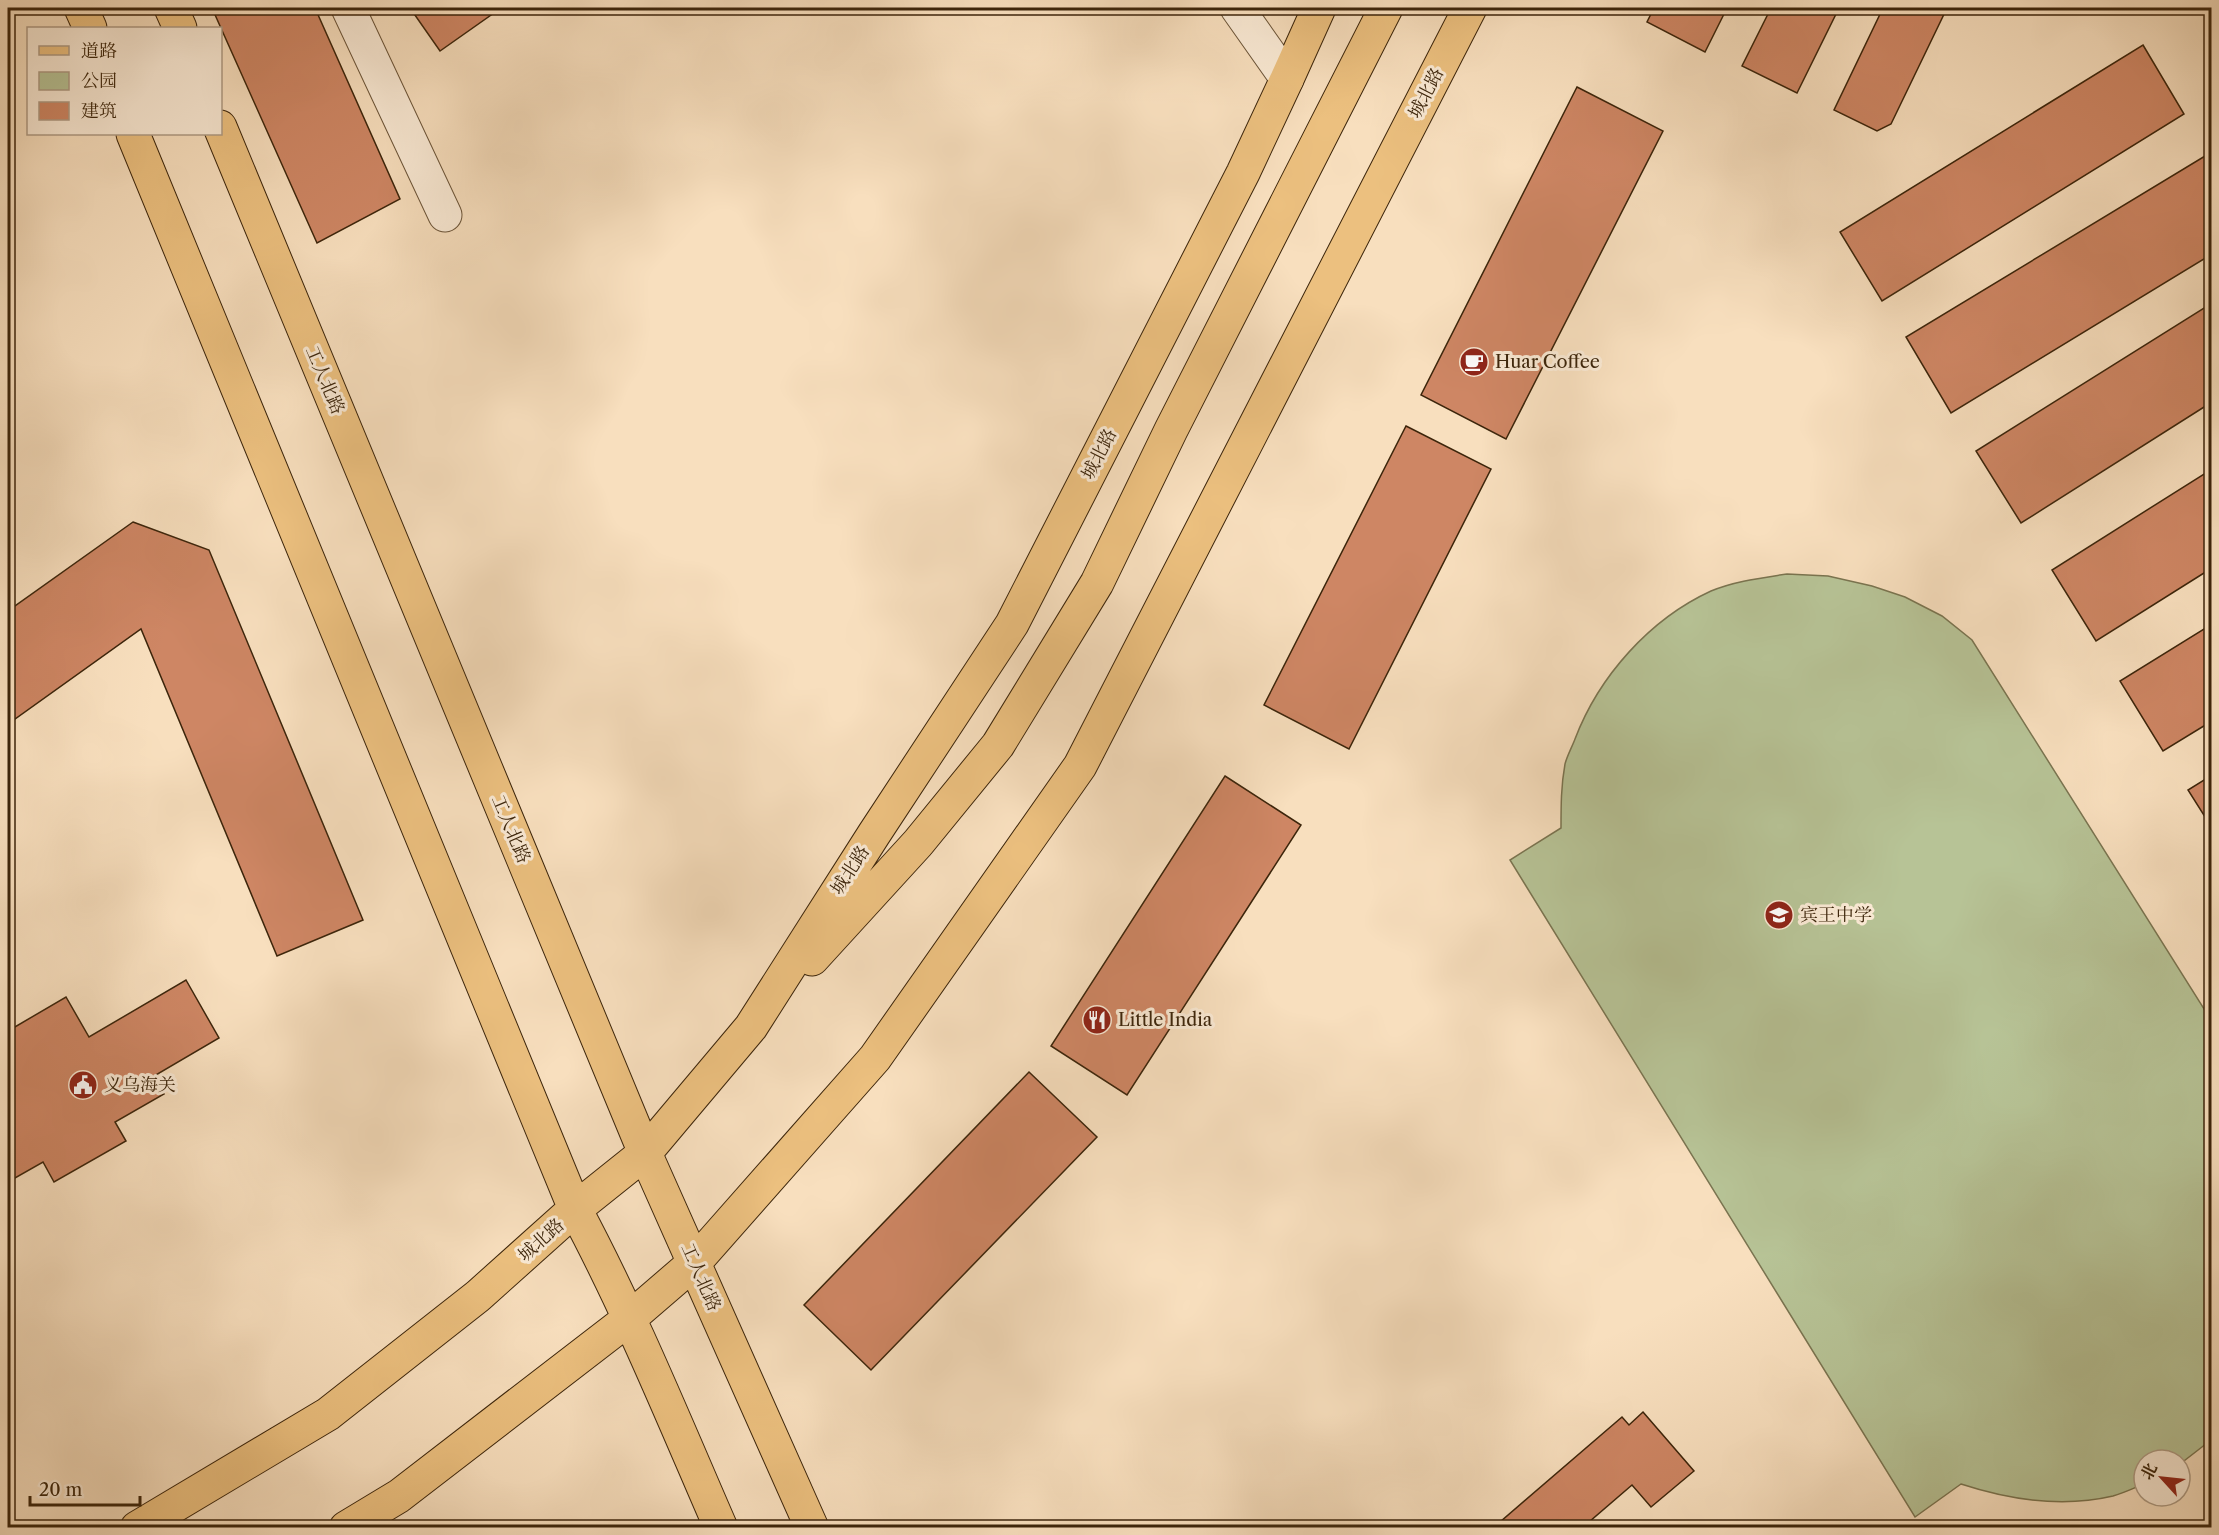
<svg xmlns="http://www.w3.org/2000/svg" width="2219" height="1535" font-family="'Libre Caslon Text','Noto Serif SC',serif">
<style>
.green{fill:#b7c396;stroke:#7a7450;stroke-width:1.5}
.building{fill:#ce8664;stroke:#3c250b;stroke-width:1.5}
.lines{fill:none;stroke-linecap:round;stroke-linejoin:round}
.minor-casing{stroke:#6b5438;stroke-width:35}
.major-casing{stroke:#3c250b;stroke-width:35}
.minor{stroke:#faead5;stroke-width:33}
.major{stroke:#ecc07f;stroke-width:33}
.labels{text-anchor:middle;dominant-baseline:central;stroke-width:6;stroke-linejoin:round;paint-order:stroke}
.street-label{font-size:18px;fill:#3c250b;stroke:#faead5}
.poi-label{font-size:18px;fill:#3c250b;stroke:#faead5;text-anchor:start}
</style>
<rect width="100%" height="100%" fill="#f8dfbe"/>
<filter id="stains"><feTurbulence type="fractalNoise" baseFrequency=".00333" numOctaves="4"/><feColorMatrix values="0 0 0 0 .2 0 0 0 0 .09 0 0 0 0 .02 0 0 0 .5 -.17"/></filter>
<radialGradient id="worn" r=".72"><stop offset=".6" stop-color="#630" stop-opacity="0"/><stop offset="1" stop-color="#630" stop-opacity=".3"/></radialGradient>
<!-- green -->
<path class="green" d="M1787 574 1828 576 1872 586 1905 597 1942 616 1972 640 2211 1020V1440L2180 1464V1460H2144V1484C2134 1488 2124 1493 2113 1496 2062 1508 2010 1500 1961 1484L1915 1517 1510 860 1561 828C1561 806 1561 786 1565 764 1567 756 1572 747 1575 739 1599 676 1650 619 1711 591 1735 581 1761 578 1787 574Z"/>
<!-- building -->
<path class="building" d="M212 8H315L400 199 317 243Z
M410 8H501L440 51Z
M1654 8H1727L1705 52 1647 22Z
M1771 8H1839L1797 93 1742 66Z
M1883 8H1947L1891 124 1877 131 1834 110Z
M2143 45 2184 114 1882 301 1840 232Z
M1577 87 1663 131 1506 439 1421 395Z
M2210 153 2212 155V254L1951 413 1906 337Z
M2212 303V402L2021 523 1976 451Z
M1406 426 1491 469 1349 749 1264 705Z
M2212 469V568L2096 641 2052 570Z
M133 522 209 550 363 920 277 956 141 629 8 724V611Z
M2212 624V721L2163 751 2120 681Z
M2212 775V828L2188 790Z
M1225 776 1301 825 1127 1095 1051 1046Z
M186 980 219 1038 154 1076 164 1094 115 1122 126 1141 54 1182 43 1162 8 1182V1031L66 997 89 1037Z
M1029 1072 1097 1137 871 1370 804 1305Z
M1643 1412 1694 1471 1651 1507 1632 1485 1582 1528H1493L1622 1417 1629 1425Z"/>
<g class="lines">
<!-- minor casing -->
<g class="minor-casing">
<path id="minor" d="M348 8 445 215
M1237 8 1287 79"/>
</g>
<!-- major casing -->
<g class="major-casing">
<path id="major" d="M81 8 90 28
M171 8 180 28
M220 127 645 1153 812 1528
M133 134 575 1209C630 1312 674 1420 721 1528
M812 959 918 843 998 745 1097 583 1171 430 1386 8
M137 1528 328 1414 478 1296 575 1209 645 1153 751 1027 874 834 1012 624 1243 173 1287 79 1319 8
M346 1528 399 1496 630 1318 695 1262 875 1058 1080 766 1470 8"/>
</g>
<!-- minor -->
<use href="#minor" class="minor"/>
<!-- major -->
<use href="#major" class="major"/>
</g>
<!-- icons -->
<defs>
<g id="cafe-disc" transform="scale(1.5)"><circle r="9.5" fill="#8f2418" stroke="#faead5"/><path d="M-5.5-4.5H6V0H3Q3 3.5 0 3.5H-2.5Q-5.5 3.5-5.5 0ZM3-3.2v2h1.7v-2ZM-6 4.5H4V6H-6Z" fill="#fff"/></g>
<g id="school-disc" transform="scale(1.5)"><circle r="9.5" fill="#8f2418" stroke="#faead5"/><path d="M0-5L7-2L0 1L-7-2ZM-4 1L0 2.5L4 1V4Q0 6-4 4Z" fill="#fff"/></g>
<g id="restaurant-disc" transform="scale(1.5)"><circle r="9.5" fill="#8f2418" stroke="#faead5"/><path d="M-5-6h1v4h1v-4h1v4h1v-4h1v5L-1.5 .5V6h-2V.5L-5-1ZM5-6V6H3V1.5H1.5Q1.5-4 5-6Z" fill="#fff"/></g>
<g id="civic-disc" transform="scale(1.5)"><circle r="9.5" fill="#8f2418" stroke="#faead5"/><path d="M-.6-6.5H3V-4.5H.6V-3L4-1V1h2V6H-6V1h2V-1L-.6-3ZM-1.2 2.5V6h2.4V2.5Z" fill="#fff"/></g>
</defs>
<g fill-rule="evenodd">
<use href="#cafe-disc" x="1474" y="362"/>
<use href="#school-disc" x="1779" y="915"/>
<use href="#restaurant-disc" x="1097" y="1020"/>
<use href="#civic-disc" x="83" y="1085"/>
</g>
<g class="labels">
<!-- street labels -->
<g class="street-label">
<text transform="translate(1426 93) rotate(-63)">城北路</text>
<text transform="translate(325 380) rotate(67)">工人北路</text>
<text transform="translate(1099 454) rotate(-63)">城北路</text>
<text transform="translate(511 829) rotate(67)">工人北路</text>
<text transform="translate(850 870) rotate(-57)">城北路</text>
<text transform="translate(541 1240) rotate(-42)">城北路</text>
<text transform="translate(701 1277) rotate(66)">工人北路</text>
</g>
<!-- poi labels -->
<g class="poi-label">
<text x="1495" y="362">Huar Coffee</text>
<text x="1800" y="915">宾王中学</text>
<text x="1118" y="1020">Little India</text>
<text x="104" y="1085">义乌海关</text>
</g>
</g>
<!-- margin -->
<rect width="2219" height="1535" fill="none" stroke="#f8dfbe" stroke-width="30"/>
<rect x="9" y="9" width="2201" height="1517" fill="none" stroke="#3c250b" stroke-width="3"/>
<rect x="15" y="15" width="2189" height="1505" fill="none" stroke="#3c250b" stroke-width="1.5"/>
<!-- legend -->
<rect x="27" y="27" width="195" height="108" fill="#faead5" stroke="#ae9b84" stroke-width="1.5"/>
<rect x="39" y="46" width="30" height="9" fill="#ecc07f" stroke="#ae9b84" stroke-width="1.5"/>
<text x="81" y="57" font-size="18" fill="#3c250b">道路</text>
<rect x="39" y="72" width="30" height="18" fill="#b7c396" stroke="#ae9b84" stroke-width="1.5"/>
<text x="81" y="87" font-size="18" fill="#3c250b">公园</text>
<rect x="39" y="102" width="30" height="18" fill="#ce8664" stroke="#ae9b84" stroke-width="1.5"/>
<text x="81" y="117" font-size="18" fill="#3c250b">建筑</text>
<!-- north arrow -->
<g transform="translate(2162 1478) rotate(297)"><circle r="28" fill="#faead5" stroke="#ae9b84" stroke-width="1.5"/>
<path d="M0-4.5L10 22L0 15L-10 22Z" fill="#8f2418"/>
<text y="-9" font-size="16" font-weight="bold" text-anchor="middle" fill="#3c250b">北</text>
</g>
<!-- scale -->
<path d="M30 1496v9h110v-9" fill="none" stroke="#3c250b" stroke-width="3"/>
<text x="39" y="1496" font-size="18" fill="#3c250b" stroke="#faead5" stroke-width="4.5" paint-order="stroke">20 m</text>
<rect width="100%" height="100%" filter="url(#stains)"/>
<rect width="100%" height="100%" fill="url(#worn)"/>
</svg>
